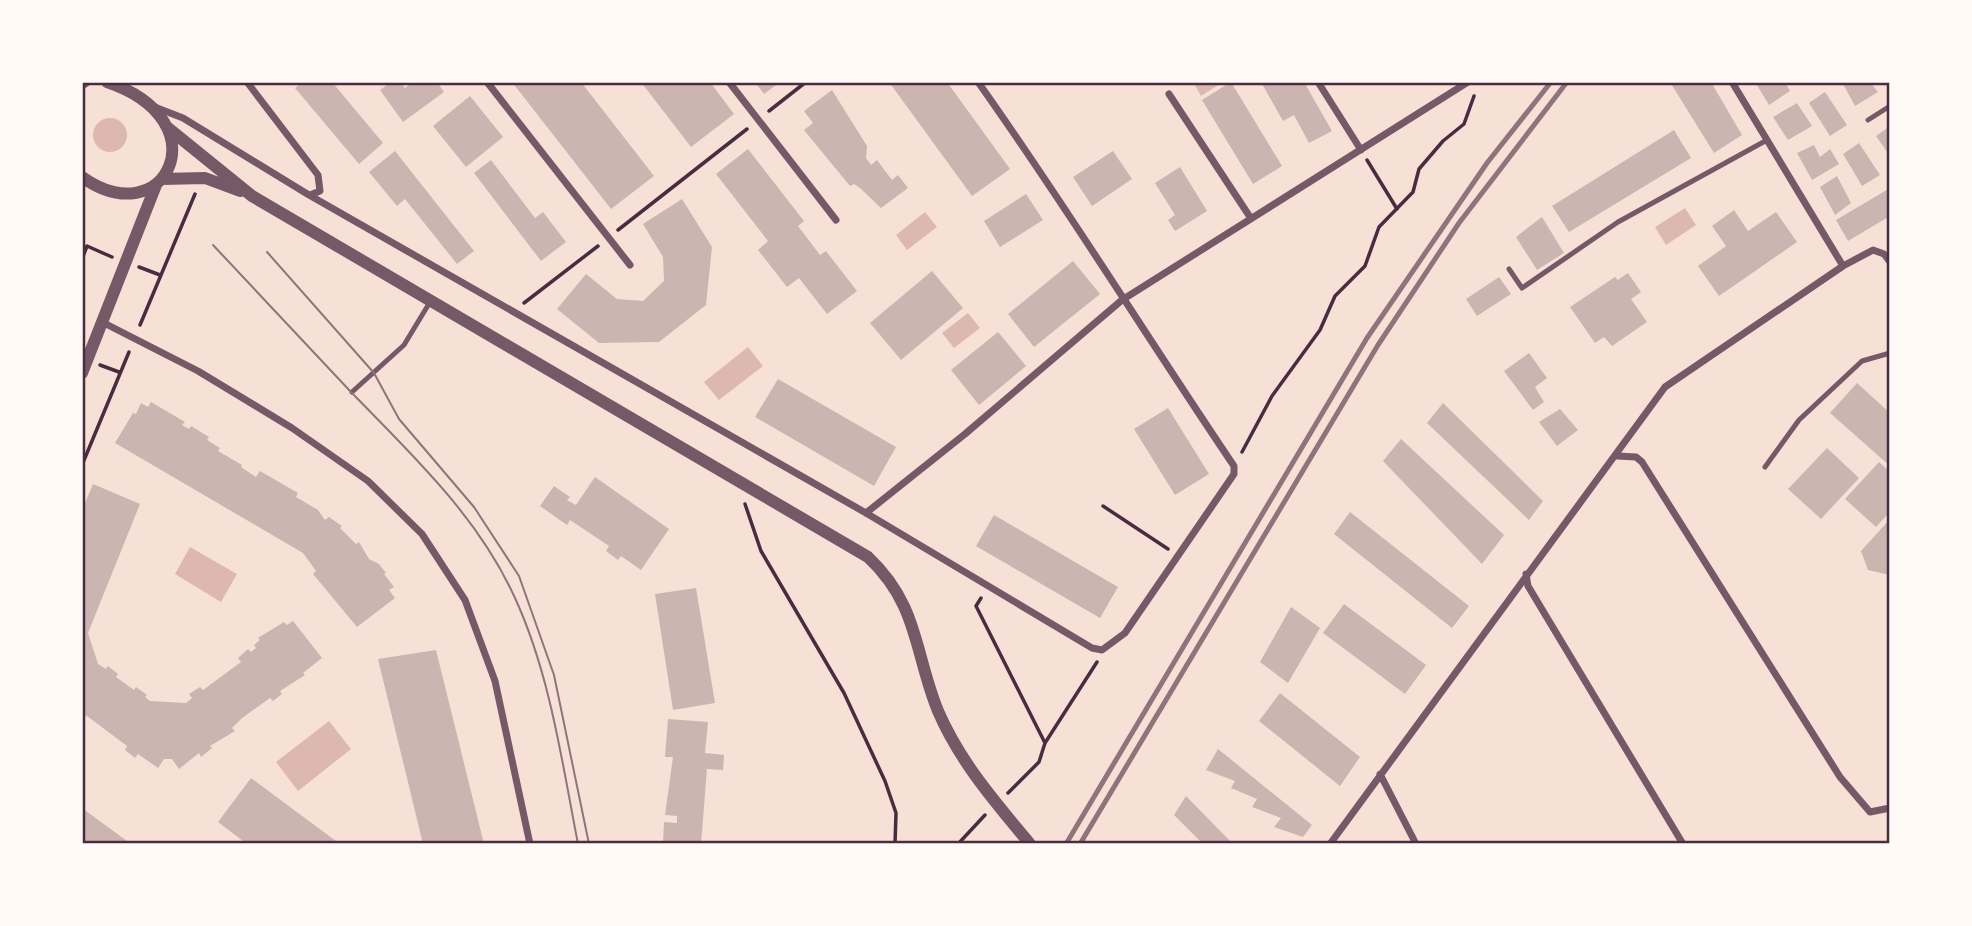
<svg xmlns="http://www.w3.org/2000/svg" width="1972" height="926" font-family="'Public Sans',sans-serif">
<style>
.water{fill:#dcb8b0}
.building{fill:#ccb4b1}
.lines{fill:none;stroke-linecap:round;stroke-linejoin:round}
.path{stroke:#4a2c40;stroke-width:3.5}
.service{stroke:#755966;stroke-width:5}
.minor{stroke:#755966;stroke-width:7}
.tertiary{stroke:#755966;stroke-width:12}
.tram{stroke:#8f747c;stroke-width:2}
.rail{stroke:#8f747c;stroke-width:5}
.neatline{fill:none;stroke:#4a2c40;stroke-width:2.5}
</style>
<rect width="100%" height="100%" fill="#f7e1d7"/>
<!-- water -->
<path class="water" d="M1193 82H1223L1201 96Z
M93 135a17 17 0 1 1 34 0a17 17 0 1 1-34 0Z
M1685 208 1696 225 1666 245 1655 227Z
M925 212 937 227 907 250 896 235Z
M968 313 980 328 954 348 942 333Z
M748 347 763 366 719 400 704 382Z
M190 547 237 574 221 602 175 574Z
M329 721 351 749 298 791 276 762Z"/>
<!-- building -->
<path class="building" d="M303 82H332L383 143 359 164 295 88Z
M391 82H400L405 88 413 82H437L444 92 403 122 380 90Z
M512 82H581L654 176 611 209Z
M641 82H710L734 114 691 147Z
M755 82H780L764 94Z
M889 82H947L1010 169 972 196Z
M1231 82 1282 166 1253 184 1202 100Z
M1261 82H1304L1332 131 1309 143 1294 115 1283 121Z
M1670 82H1711L1742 135 1714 153Z
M1755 82H1785L1790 91 1769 105Z
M1846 82H1870L1878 92 1855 106 1843 84Z
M832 90 867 146 866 158 871 165 877 160 892 180 898 175 908 188 881 208 860 188 854 184 850 186 804 130 813 123 804 111Z
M1825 92 1847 125 1830 136 1809 103Z
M470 96 503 137 466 167 433 126Z
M1797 103 1812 126 1788 140 1773 117Z
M1890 126V156L1876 136Z
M1674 130 1691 158 1569 232 1552 206Z
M1859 143 1880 175 1862 186 1843 154Z
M1814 145 1820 157 1830 149 1839 164 1812 180 1797 153Z
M748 149 804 221 798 226 820 255 826 251 857 291 827 314 799 278 787 287 758 250 768 241 716 174Z
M395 151 474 251 457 264 405 199 397 206 369 172Z
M1113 151 1132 179 1092 206 1073 177Z
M491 160 535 218 543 212 566 242 541 261 474 173Z
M1180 167 1207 211 1175 231 1168 220 1175 215 1155 183Z
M1837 176 1851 203 1835 215 1820 187Z
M1890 188V216L1848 241 1836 220Z
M1026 194 1043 220 1000 247 984 221Z
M682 199 712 247 706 305 659 342 599 343 557 309 586 274 617 299 643 301 664 281 663 257 643 224Z
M1734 210 1748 231 1776 212 1797 242 1719 296 1698 266 1726 246 1712 226Z
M1542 217 1564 253 1537 270 1516 237Z
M1073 261 1100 294 1034 347 1008 314Z
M932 271 963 308 901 360 870 323Z
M1628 273 1641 292 1631 299 1647 322 1612 346 1604 337 1595 343 1570 307 1615 277 1618 280Z
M1499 277 1511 294 1477 316 1466 299Z
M998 332 1026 366 979 405 951 370Z
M1529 353 1547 378 1535 387 1544 402 1533 410 1504 371Z
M778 379 896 447 874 486 755 417Z
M1857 383 1890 413V466L1830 413Z
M151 402 185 422 182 425 189 429 191 426 209 437 207 440 220 448 218 451 242 465 241 467 256 477 260 471 298 493 296 497 318 510 325 520 329 517 342 526 340 528 356 544 359 542 369 559 379 564 386 573 384 574 394 587 389 590 395 598 357 627 313 574 316 571 303 553 115 443 133 413 136 414 141 403 148 407Z
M1443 403 1543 501 1529 520 1427 423Z
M1168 408 1209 474 1175 495 1134 429Z
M1560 409 1578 430 1557 446 1539 422Z
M1401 439 1504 535 1482 564 1383 461Z
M1827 448 1859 478 1821 519 1788 489Z
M1879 462 1890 472V512L1876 527 1845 499Z
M595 477 669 529 641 570 621 556 618 560 606 551 609 546 570 520 567 525 540 506 554 486 570 497 567 500 576 505Z
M93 484 140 504 88 633 98 664 106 669 108 666 118 674 116 677 134 690 136 687 147 695 145 697 150 701 186 703 192 698 189 694 200 687 203 690 241 662 238 658 248 649 251 652 256 648 254 645 260 640 258 638 284 622 287 625 293 621 322 658 303 673 305 675 280 691 282 694 273 701 270 698 242 718 232 728 235 731 210 746 212 748 201 757 199 753 179 769 172 759H164L158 768 138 754 135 758 125 750 127 746 87 716 82 717V510Z
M1350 512 1469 606 1452 628 1334 534Z
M994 515 1118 587 1100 618 976 546Z
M1890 519V575L1868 570 1861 551Z
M696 588 715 703 673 710 655 594Z
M1344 604 1426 665 1405 694 1323 633Z
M1291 607 1320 628 1288 683 1260 662Z
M436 650 484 844H423L378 659Z
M1280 693 1360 757 1340 786 1259 721Z
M668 719 708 722 705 753 724 755 723 770 707 769 701 844H663L664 822 677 823V816L665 815 673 757H665Z
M1218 749 1312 825 1303 837 1274 827 1281 818 1252 807 1257 799 1231 788 1235 781 1206 770Z
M251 778 340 844H247L218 822Z
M1186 796 1233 844H1203L1174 815Z
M82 808 131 844H82Z"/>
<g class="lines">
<!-- path -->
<path class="path" d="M769 111 806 82
M1367 160 1397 209
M618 230 747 129
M82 259 87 246 112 257
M139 267 160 275
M524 303 598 246
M140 325 195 194
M100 365 119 372
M1242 452 1272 396 1320 330 1335 296 1365 266 1379 227 1413 192 1419 169 1443 141 1464 124 1474 96
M82 465 129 352
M745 504 761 551 844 693 885 781 896 813 895 844
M1103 506 1168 549
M981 598 976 606 1045 743 1039 762 1008 793
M1045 743 1097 662
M958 844 985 815"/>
<!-- service -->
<path class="service" d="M1868 120 1890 106
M1509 269 1522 288 1618 222 1767 140
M352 392 404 345 430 302
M1765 467 1799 420 1862 361 1890 353"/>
<!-- minor -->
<path class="minor" d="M247 82 318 175 320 191 310 195
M487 82 630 265
M729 82 836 220
M1318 82 1361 150
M1732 82 1843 266
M1169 94 1250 217
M152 106 183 118 309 195 866 513 1092 648 1102 650 1125 633 1234 474V466C1148 339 1067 207 978 82
M104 323 198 371 292 428 368 481 422 534 465 600 495 681 530 844
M1617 456 1636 457 1642 462 1840 777 1870 812 1890 808
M866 513 965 434 1122 300 1468 82
M1526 574 1528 586 1683 844
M1380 774 1416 844
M1330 844 1665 387 1843 266 1873 250 1884 254 1890 262"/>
<!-- tertiary -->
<path class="tertiary" d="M82 83 84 82
M168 128 252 196 868 557C919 605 914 652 938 711 960 762 995 802 1030 844
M82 177C165 236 223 121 107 82
M162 179 205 178 240 191
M82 373 156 185"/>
<!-- tram -->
<path class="tram" d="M213 245C259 294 305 343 351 392 412 455 478 516 515 598 550 674 562 762 578 844
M267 252 374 373 399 419 474 507 519 576 554 675 589 844"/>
<!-- rail -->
<path class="rail" d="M1066 844 1367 338 1487 163 1551 82
M1080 844 1378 345 1459 223 1567 82"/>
</g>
<!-- border -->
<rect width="1972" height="926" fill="none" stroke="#fffaf5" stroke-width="168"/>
<rect x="84" y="84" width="1804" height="758" class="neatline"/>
</svg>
